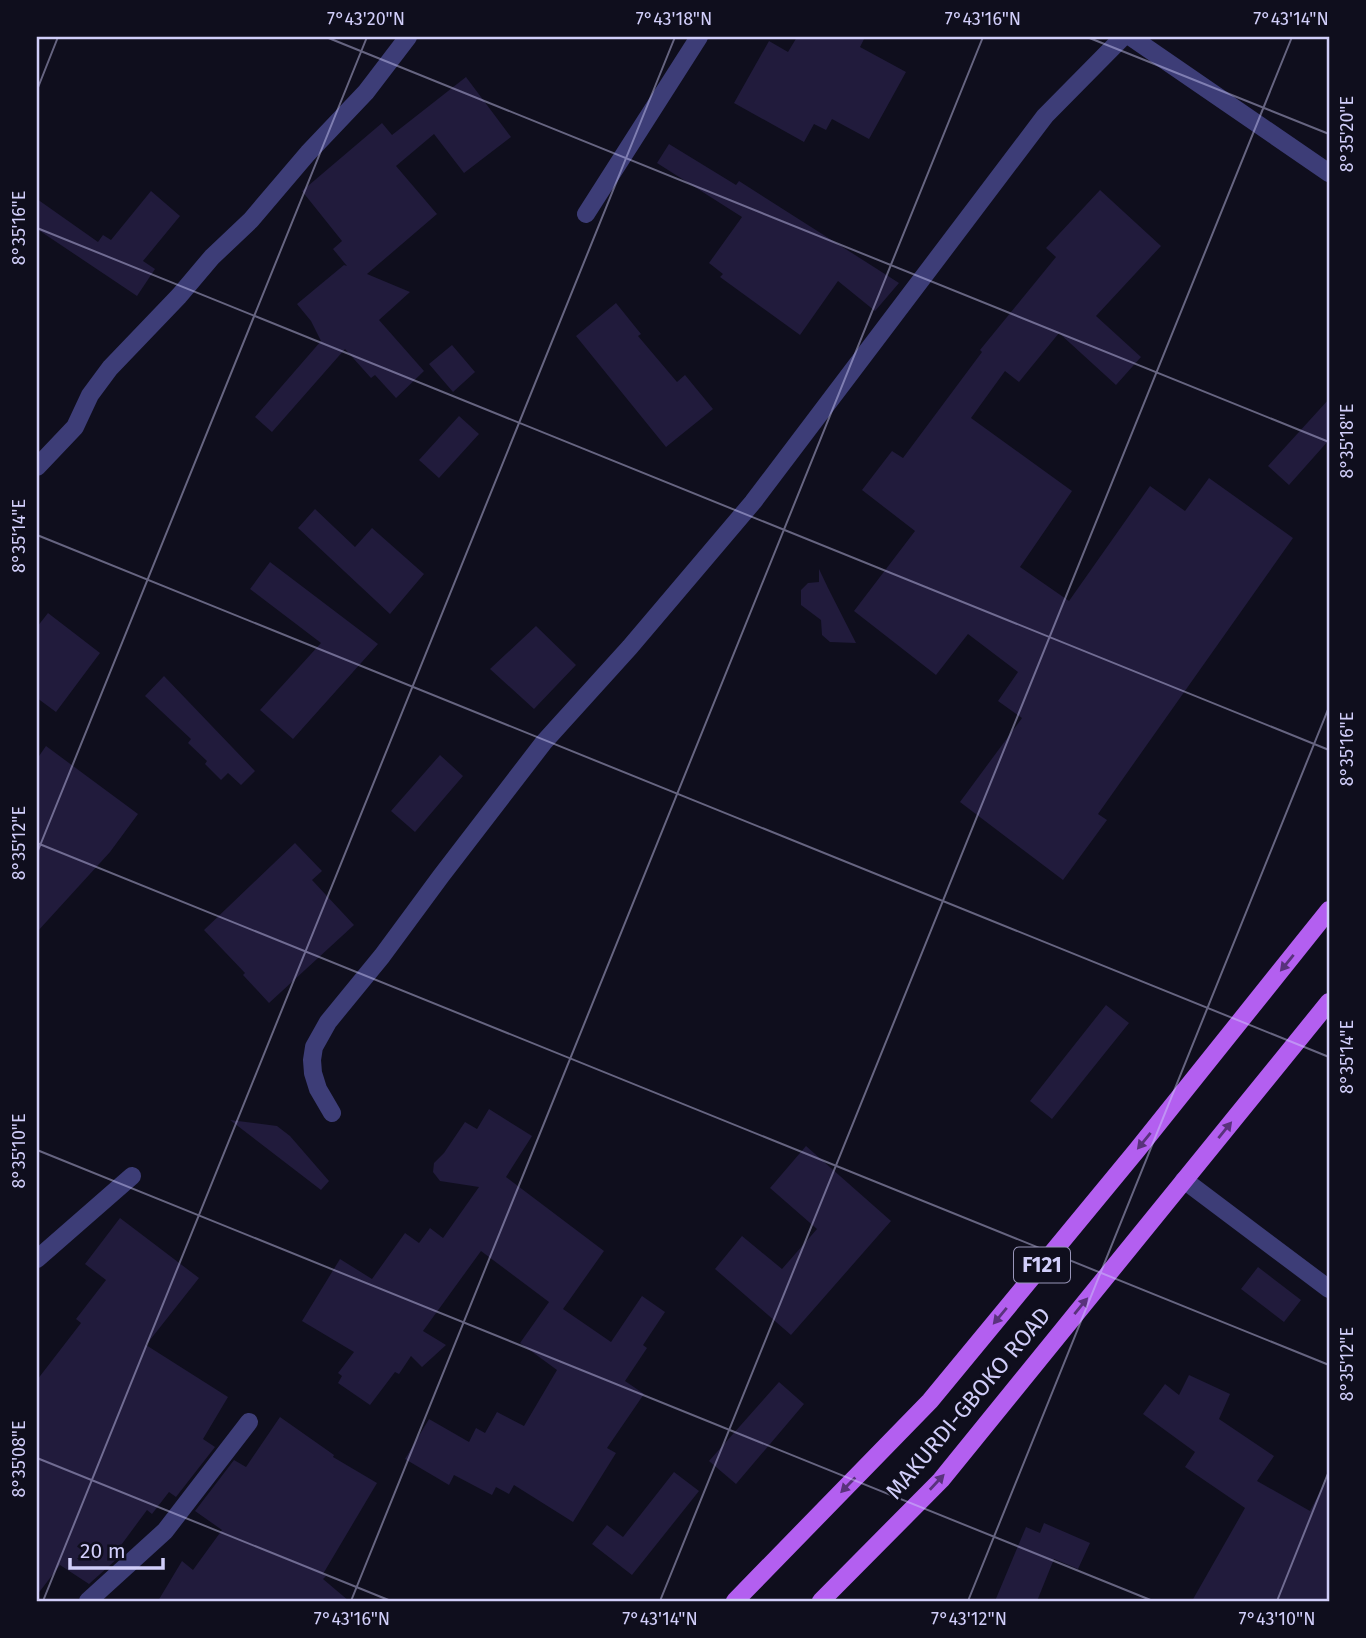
<svg xmlns="http://www.w3.org/2000/svg" width="1366" height="1638" font-family="'Fira Sans',sans-serif">
<style>
.building{fill:#211b3c}
.lines{fill:none;stroke-linecap:round;stroke-linejoin:round}
.minor{stroke:#3d3d77;stroke-width:18}
.major{stroke:#b35ff0;stroke-width:18}
.oneway{fill:#59327c}
.ticks{fill:none;stroke:#d1cefa;stroke-width:2;stroke-opacity:0.45}
.labels{text-anchor:middle;dominant-baseline:central;stroke-width:5;stroke-linejoin:round;paint-order:stroke}
.shield{fill:#0f0e1d;stroke:#9794b8;stroke-width:2}
.shield-label{font-size:21px;font-weight:bold;fill:#d1cefa}
.street-label{font-size:23px;fill:#d1cefa;stroke:#0f0e1d}
.neatline{fill:none;stroke:#d1cefa;stroke-width:2.5}
.ticks-label{font-size:18px;text-anchor:middle;fill:#d1cefa}
</style>
<rect width="100%" height="100%" fill="#0f0e1d"/>
<!-- building -->
<path class="building" d="M797 37H865L860 47 906 72 869 139 832 119 826 130 814 124 804 142 734 103 769 41 788 52Z
M466 77 511 137 464 173 434 134 396 166 437 214 367 274 410 292 379 320 424 371 396 398 375 375 371 378 345 349 272 432 255 417 321 341 311 321 297 304 344 265 347 266 333 249 342 241 302 191 382 123 392 135Z
M669 144 736 185 739 181 899 283 875 311 838 281 800 335 720 277 723 274 709 263 742 217 657 163Z
M1100 190 1161 246 1096 316 1141 357 1116 385 1059 333 1019 382 1005 371 971 418 1072 491 1020 567 1069 601 1150 486 1185 511 1209 478 1293 538 1098 814 1107 820 1063 880 960 802 1022 718 998 701 1018 672 968 634 936 675 854 611 915 531 862 490 892 451 903 458 982 352 980 350 1056 257 1046 248Z
M151 191 180 216 143 261 155 269 137 296 37 229V199L98 242 103 235 111 240Z
M616 303 641 334 638 336 677 382 685 375 713 409 666 447 576 336Z
M452 345 475 372 453 392 429 364Z
M1329 399V440L1289 485 1268 466Z
M459 416 479 434 439 478 419 460Z
M315 509 355 547 372 528 424 574 390 614 298 528Z
M270 562 378 644 293 739 260 710 321 643 250 589Z
M819 569 828 588 856 643 830 642 822 635 821 620 801 605V590L808 583 819 582Z
M48 613 100 653 56 712 37 698V627Z
M536 626 576 665 534 709 490 669Z
M164 676 255 771 241 785 228 773 221 780 205 764 207 761 188 743 191 739 145 696Z
M46 746 138 814 110 852 37 932V759Z
M440 755 463 776 415 832 391 811Z
M295 843 322 871 312 880 354 925 269 1003 243 975 245 973 204 930Z
M1106 1005 1129 1023 1052 1119 1030 1101Z
M489 1109 532 1136 506 1177 604 1251 563 1309 611 1342 642 1296 665 1312 643 1345 647 1348 625 1381 644 1394 607 1448 616 1453 573 1522 514 1485 509 1494 496 1487 492 1495 454 1475 449 1485 405 1459 429 1419 469 1442 476 1428 485 1433 497 1412 524 1426 557 1370 520 1343 549 1302 481 1251 423 1331 446 1345 422 1367 411 1356 399 1374 395 1372 370 1405 338 1383 342 1376 338 1373 354 1352 302 1321 340 1259 372 1279 405 1233 419 1243 430 1228 443 1238 479 1187 440 1181 433 1172 434 1163 444 1153 465 1122 477 1129Z
M230 1120 277 1126 290 1136 329 1181 321 1190Z
M806 1146 891 1221 791 1335 715 1269 742 1236 782 1269 817 1229 770 1188Z
M120 1218 199 1278 146 1345 228 1397 203 1439 215 1447 176 1497 169 1492 152 1514 147 1510 116 1552 120 1555 118 1558 89 1584 60 1565 37 1595V1380L81 1323 76 1319 106 1280 85 1264Z
M1258 1267 1301 1300 1284 1322 1241 1289Z
M1189 1375 1230 1394 1219 1419 1274 1456 1257 1481 1310 1511 1329 1475V1601H1192L1245 1508 1185 1467 1195 1452 1143 1414 1165 1384 1179 1395Z
M779 1382 804 1404 736 1484 709 1461Z
M280 1417 334 1455 333 1457 377 1483 323 1574 326 1576 323 1579 349 1601H158L182 1561 193 1570 222 1530 195 1511 234 1460 246 1467Z
M674 1472 699 1491 632 1575 592 1544 607 1525 623 1537Z
M1044 1523 1090 1543 1078 1569 1054 1559 1037 1601H995L1026 1527 1040 1533Z"/>
<g class="lines">
<!-- minor -->
<path class="minor" d="M1131 37 1329 173
M586 214 699 37
M37 467 75 427 90 395 110 368 179 296 212 257 251 220 308 153 366 92 408 37
M332 1113 318 1089 313 1073 312 1060 314 1047 328 1022 382 956 441 876 544 742 630 647 753 502 1045 116 1123 37
M1184 1180 1329 1289
M37 1259 132 1176
M88 1601 165 1531 249 1422"/>
<!-- major -->
<path class="major" d="M735 1601 930 1401 1137 1150 1329 910
M821 1601 941 1480 1329 1002"/>
</g>
<!-- one-way arrows -->
<defs><path id="oneway-solid" d="M-6-.8H1V-3.2L6.5 0L1 3.2V.8H-6Z" transform="scale(1.75)"/></defs>
<g class="oneway">
<use href="#oneway-solid" transform="translate(1287 963) rotate(129)"/>
<use href="#oneway-solid" transform="translate(1225 1130) rotate(-51)"/>
<use href="#oneway-solid" transform="translate(1144 1141) rotate(129)"/>
<use href="#oneway-solid" transform="translate(1081 1306) rotate(-51)"/>
<use href="#oneway-solid" transform="translate(1000 1316) rotate(130)"/>
<use href="#oneway-solid" transform="translate(937 1482) rotate(-47)"/>
<use href="#oneway-solid" transform="translate(848 1485) rotate(134)"/>
</g>
<!-- ticks -->
<path class="ticks" d="M326 37 1329 442M1087 37 1329 134M37 90 58 37M37 228 1329 750M37 535 1329 1057M37 843 1329 1365M37 853 367 37M37 1150 1153 1601M37 1458 391 1601M43 1601 675 37M351 1601 983 37M660 1601 1292 37M968 1601 1329 707M1277 1601 1329 1471"/>
<g class="labels">
<!-- shield labels -->
<rect class="shield" x="1014" y="1247.5" width="56" height="35" rx="5"/>
<g class="shield-label">
<text x="1042" y="1265">F121</text>
</g>
<!-- street labels -->
<g class="street-label">
<text transform="translate(968 1403) rotate(-50)">MAKURDI-GBOKO ROAD</text>
</g>
</g>
<!-- border -->
<rect width="1366" height="1638" fill="none" stroke="#0f0e1d" stroke-width="77"/>
<!-- scale -->
<path d="M70 1558v10h93v-10" fill="none" stroke="#d1cefa" stroke-width="3.5"/>
<text x="80" y="1558" font-size="21" fill="#d1cefa" stroke="#0f0e1d" stroke-width="5" paint-order="stroke">20 m</text>
<rect x="38" y="38" width="1290" height="1562" class="neatline"/>
<g class="ticks-label">
<text x="366" y="25">7°43'20"N</text>
<text x="674" y="25">7°43'18"N</text>
<text x="983" y="25">7°43'16"N</text>
<text x="1291" y="25">7°43'14"N</text>
<text transform="translate(1347 134) rotate(-90)" y="6">8°35'20"E</text>
<text transform="translate(19 228) rotate(-90)" y="6">8°35'16"E</text>
<text transform="translate(1347 441) rotate(-90)" y="6">8°35'18"E</text>
<text transform="translate(19 536) rotate(-90)" y="6">8°35'14"E</text>
<text transform="translate(1347 749) rotate(-90)" y="6">8°35'16"E</text>
<text transform="translate(19 843) rotate(-90)" y="6">8°35'12"E</text>
<text transform="translate(1347 1057) rotate(-90)" y="6">8°35'14"E</text>
<text transform="translate(19 1151) rotate(-90)" y="6">8°35'10"E</text>
<text transform="translate(1347 1364) rotate(-90)" y="6">8°35'12"E</text>
<text transform="translate(19 1459) rotate(-90)" y="6">8°35'08"E</text>
<text x="352" y="1625">7°43'16"N</text>
<text x="660" y="1625">7°43'14"N</text>
<text x="969" y="1625">7°43'12"N</text>
<text x="1277" y="1625">7°43'10"N</text>
</g>
</svg>
